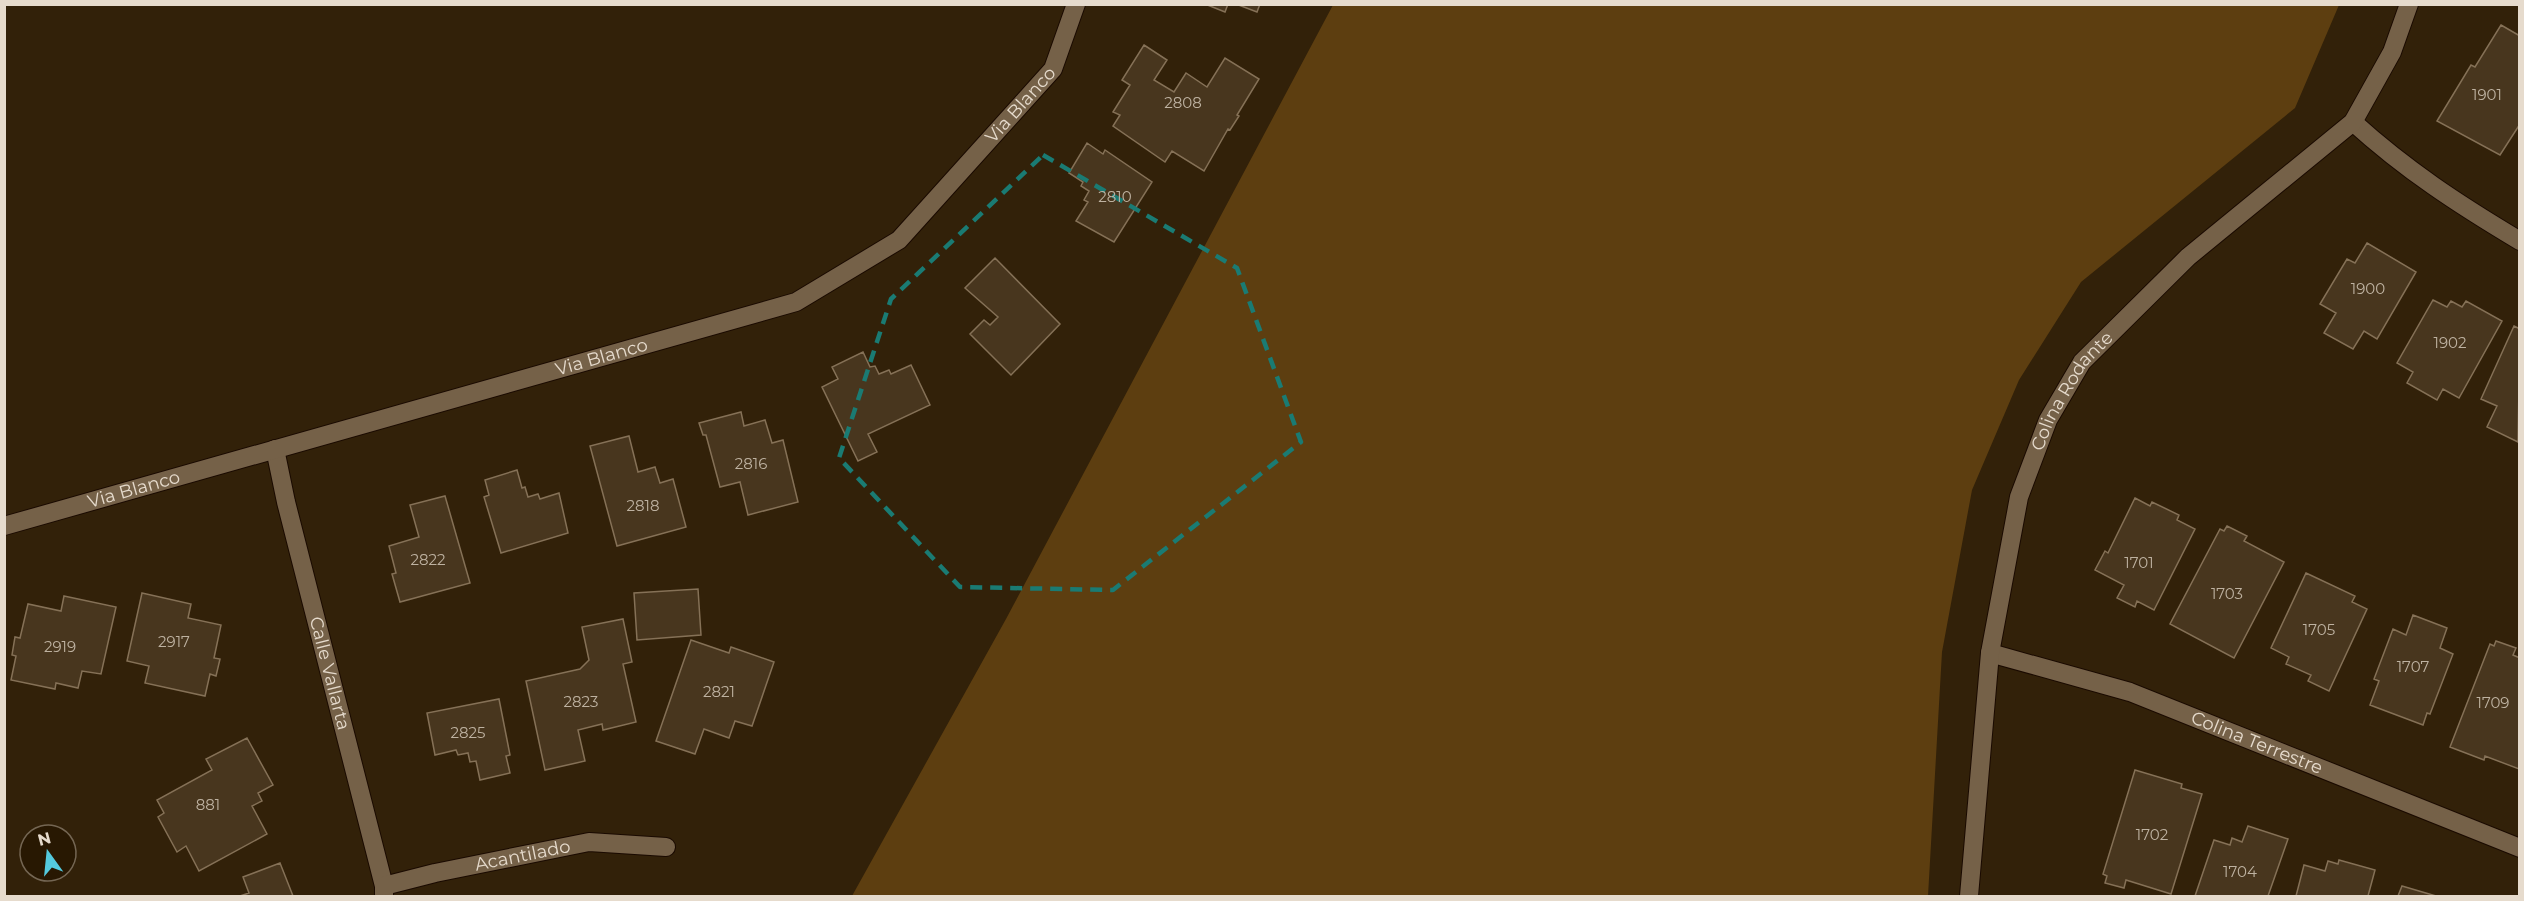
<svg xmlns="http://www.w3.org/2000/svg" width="2524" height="901" font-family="Montserrat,sans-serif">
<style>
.green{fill:#5d3e10}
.building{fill:#48361e;stroke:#857157;stroke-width:1.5}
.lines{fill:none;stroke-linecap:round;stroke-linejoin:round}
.minor-casing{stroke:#1a0a00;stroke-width:20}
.minor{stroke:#756148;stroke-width:18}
.marked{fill:none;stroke:#1a7b73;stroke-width:4.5;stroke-dasharray:12 8;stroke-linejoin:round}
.labels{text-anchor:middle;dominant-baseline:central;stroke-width:6;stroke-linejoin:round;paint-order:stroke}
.number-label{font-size:15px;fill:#beb2a1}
.street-label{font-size:18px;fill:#e6dbcd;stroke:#281802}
</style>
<rect width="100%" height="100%" fill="#322109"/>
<!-- green -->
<path class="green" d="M1333 5H2339L2295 108 2081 282 2019 380 1972 490 1942 652 1928 896H852L1006 619Z"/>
<!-- building -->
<path class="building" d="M1205 4H1228L1225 12Z
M1236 4H1260L1257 12Z
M2501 25 2520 36V124L2500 155 2437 121 2471 65 2475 67Z
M1144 45 1167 60 1154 80 1174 92 1186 73 1207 87 1225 58 1259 79 1237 115 1239 116 1230 130 1228 129 1204 171 1172 151 1165 162 1113 126 1120 115 1113 112 1130 85 1122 80Z
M1087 143 1103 154 1105 150 1152 182 1114 242 1076 221 1088 202 1084 200 1089 191 1081 186 1083 182 1069 173Z
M2367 243 2416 272 2377 339 2364 331 2353 349 2324 333 2336 313 2320 304 2347 259 2355 263Z
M995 258 1060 324 1011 375 970 334 984 320 990 325 998 317 965 288Z
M2433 300 2447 307 2451 301 2462 307 2466 301 2502 321 2459 398 2443 389 2437 400 2407 383 2413 372 2397 363Z
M2514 326 2520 329 2518 442 2487 427 2497 406 2481 399Z
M863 352 870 367 875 366 879 374 889 370 891 374 911 365 930 405 868 434 877 452 858 461 822 387 838 379 832 367Z
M741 412 744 426 765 420 772 443 783 440 798 502 748 515 740 482 720 487 706 435H703L699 423Z
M629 436 638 472 655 467 660 483 673 479 686 527 617 546 590 446Z
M517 470 522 488 525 487 528 497 538 494 540 499 559 493 568 533 501 553 484 497 489 495 485 480Z
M445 496 470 583 400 602 392 574 396 573 389 546 419 537 410 505Z
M2135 498 2150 506 2152 502 2179 515 2177 520 2195 529 2154 610 2137 601 2135 607 2117 598 2124 585 2095 570 2105 551 2108 553Z
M2227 526 2247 536 2244 541 2284 562 2234 658 2170 624 2220 529 2224 531Z
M2306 573 2355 596 2352 602 2367 609 2329 691 2308 681 2311 675 2286 664 2289 657 2271 648Z
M698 589 701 635 637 640 634 593Z
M142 593 191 604 188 618 221 625 214 658 220 659 216 676 210 674 205 696 145 683 149 666 127 661Z
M64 596 116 607 101 674 82 671 78 688 56 683 55 689 11 680 16 656 12 655 15 637 20 638 28 604 61 611Z
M2413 615 2447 628 2440 648 2453 654 2430 714 2427 713 2423 725 2370 705 2379 681 2374 679 2393 629 2406 635Z
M623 619 632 662 623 664 636 722 603 730 602 724 578 730 585 761 545 770 526 681 580 669 589 660 582 627Z
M691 640 729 653 731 647 774 662 752 726 735 721 729 738 704 729 695 754 656 741Z
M2496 641 2516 648 2513 655 2520 658 2519 769 2485 756 2484 760 2450 747 2490 644 2494 646Z
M499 699 510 755 506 756 510 773 480 780 476 761 470 762 468 753 458 755 456 750 435 755 427 713Z
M247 738 273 785 258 793 262 801 252 806 267 834 199 871 186 846 177 852 158 817 164 813 157 800 212 770 206 759Z
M2135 770 2182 784 2181 788 2202 794 2171 894 2126 880 2124 888 2105 883 2107 876 2103 874Z
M2248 826 2288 839 2268 896H2195L2214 840 2230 845 2232 838 2242 842Z
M2339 860 2375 870 2368 896H2296L2304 865 2325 871 2328 861 2338 864Z
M280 863 293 896H240L249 893 243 877Z
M2402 886 2436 896H2398Z"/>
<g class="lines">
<!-- minor casing -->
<g class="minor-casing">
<g id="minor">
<path d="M2353 122C2406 170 2458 204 2520 241"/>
<path id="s1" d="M275 449 286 502 384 886V896"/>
<path id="s2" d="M4 526 796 302 899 240 1053 69 1076 4"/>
<path id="s3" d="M1990 653 2130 692 2520 848"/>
<path id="s4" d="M384 886 435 873 589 842 666 847"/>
<path id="s5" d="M1969 896 1990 653 2019 497 2048 420 2082 362 2188 257 2353 122 2392 52 2409 4"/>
</g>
</g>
<!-- minor -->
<use href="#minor" class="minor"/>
</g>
<!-- marked area -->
<path class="marked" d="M1043 155 1237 268 1301 442 1113 590 960 587 839 458 891 299Z"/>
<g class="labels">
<!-- number labels -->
<g class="number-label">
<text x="2487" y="94">1901</text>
<text x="1183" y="102">2808</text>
<text x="1115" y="196">2810</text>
<text x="2368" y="288">1900</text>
<text x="2450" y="342">1902</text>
<text x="751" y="463">2816</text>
<text x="643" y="505">2818</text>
<text x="428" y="559">2822</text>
<text x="2139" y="562">1701</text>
<text x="2227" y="593">1703</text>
<text x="2319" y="629">1705</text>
<text x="174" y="641">2917</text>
<text x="60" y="646">2919</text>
<text x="2413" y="666">1707</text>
<text x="719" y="691">2821</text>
<text x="581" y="701">2823</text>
<text x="2493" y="702">1709</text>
<text x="468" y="732">2825</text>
<text x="208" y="804">881</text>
<text x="2152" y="834">1702</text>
<text x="2240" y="871">1704</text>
</g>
<!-- street labels -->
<g class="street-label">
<text stroke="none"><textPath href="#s2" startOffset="1125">Via Blanco</textPath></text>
<text stroke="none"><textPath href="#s2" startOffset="621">Via Blanco</textPath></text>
<text stroke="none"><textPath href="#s5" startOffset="522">Colina Rodante</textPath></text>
<text stroke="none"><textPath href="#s2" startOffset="135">Via Blanco</textPath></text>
<text stroke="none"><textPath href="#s1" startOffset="231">Calle Vallarta</textPath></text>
<text stroke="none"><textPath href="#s3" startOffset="282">Colina Terrestre</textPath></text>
<text stroke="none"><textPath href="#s4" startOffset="142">Acantilado</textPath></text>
</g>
</g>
<!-- border -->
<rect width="2524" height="901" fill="none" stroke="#e6dbcd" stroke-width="12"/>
<!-- north arrow -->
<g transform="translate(48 853) rotate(345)"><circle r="28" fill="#281802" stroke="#746653" stroke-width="1.5"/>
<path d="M0-4.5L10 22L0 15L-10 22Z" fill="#54cade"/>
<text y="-9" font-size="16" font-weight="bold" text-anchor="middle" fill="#e6dbcd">N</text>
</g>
</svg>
